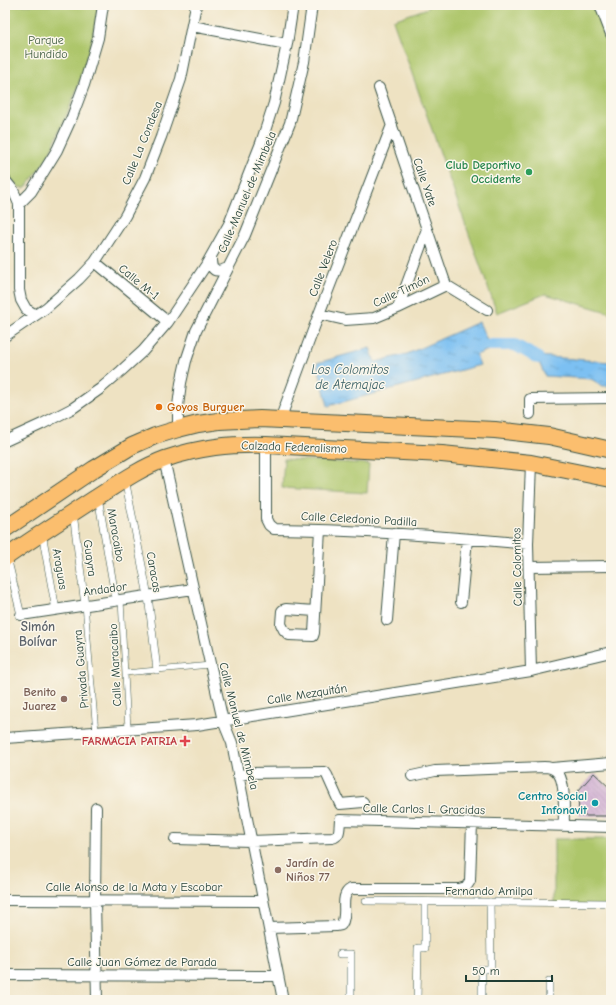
<svg xmlns="http://www.w3.org/2000/svg" width="616" height="1005" font-family="'Comic Neue',sans-serif">
<style>
.park{fill:#adc66b;stroke:#668250}
.water{fill:url(#water-ripples);stroke:#4d7e93}
.lines{fill:none;stroke-linecap:round;stroke-linejoin:round}
.canal{stroke:#7bc0f2;stroke-width:12}
.building{fill:url(#building-back-hatch)}
.service-casing{stroke:#3e5649;stroke-width:6}
.pedestrian-casing{stroke:#3e5649;stroke-width:8}
.minor-casing{stroke:#3e5649;stroke-width:12}
.primary-casing{stroke:#3e5649;stroke-width:18}
.service{stroke:#fff;stroke-width:5}
.pedestrian{stroke:#fff;stroke-width:7}
.minor{stroke:#fff;stroke-width:10}
.primary{stroke:#fbbe6e;stroke-width:16}
.leisure-dot{fill:#2e9e5b;stroke:#fbf7ec;stroke-width:1.5}
.food-dot{fill:#e8710a;stroke:#fbf7ec;stroke-width:1.5}
.education-dot{fill:#8d6e63;stroke:#fbf7ec;stroke-width:1.5}
.health-dot{fill:#e0444e;stroke:#fbf7ec;stroke-width:1.5}
.culture-dot{fill:#0f9aa8;stroke:#fbf7ec;stroke-width:1.5}
.labels{text-anchor:middle;dominant-baseline:central;stroke-width:3;stroke-linejoin:round;paint-order:stroke}
.park-label{font-size:12px;fill:#425f42;stroke:#fbf7ec}
.street-label{font-size:12px;fill:#1f3d34;stroke:#fbf7ec}
.leisure-label{font-size:12px;font-weight:bold;fill:#27864d;stroke:#fbf7ec;text-anchor:end}
.food-label{font-size:12px;font-weight:bold;fill:#c56008;stroke:#fbf7ec;text-anchor:start}
.education-label{font-size:12px;font-weight:bold;fill:#785e54;stroke:#fbf7ec;text-anchor:end}
.health-label{font-size:12px;font-weight:bold;fill:#be3a42;stroke:#fbf7ec;text-anchor:end}
.culture-label{font-size:12px;font-weight:bold;fill:#0d838f;stroke:#fbf7ec;text-anchor:end}
.water-label{font-size:13px;font-style:italic;fill:#365e64;stroke:#fbf7ec}
.neighbourhood-label{font-size:13px;font-weight:bold;fill:#5c636b;stroke:#fbf7ec}
</style>
<defs>
<pattern id="water-ripples" width="26" height="14" patternUnits="userSpaceOnUse"><rect width="26" height="14" fill="#7bc0f2"/><path d="M2 4q2-2 4 0t4 0M15 11q2-2 4 0t4 0" fill="none" stroke="#649dc5"/></pattern>
<pattern id="building-back-hatch" width="6" height="6" patternUnits="userSpaceOnUse"><rect width="6" height="6" fill="#ceaad1"/><path d="M-1 5l2 2M0 0l6 6M5-1l2 2" fill="none" stroke="#a78caa"/></pattern>
</defs>
<rect width="100%" height="100%" fill="#fbf7ec"/>
<filter id="ink" filterUnits="userSpaceOnUse"><feTurbulence type="fractalNoise" baseFrequency=".025" numOctaves="2"/><feDisplacementMap in="SourceGraphic" scale="8" xChannelSelector="R" yChannelSelector="G"/><feConvolveMatrix kernelMatrix="1 2 1 2 8 2 1 2 1" color-interpolation-filters="sRGB"/></filter>
<filter id="wash" filterUnits="userSpaceOnUse"><feTurbulence type="fractalNoise" baseFrequency=".012" numOctaves="4" result="noise"/><feDisplacementMap in="SourceGraphic" scale="16" xChannelSelector="R" yChannelSelector="G"/><feGaussianBlur stdDeviation="0.9" result="paint"/><feColorMatrix in="noise" values="0 0 0 0 0 0 0 0 0 0 0 0 0 0 0 0 0 1.4 0 .05"/><feComposite in="paint" operator="in"/></filter>
<g filter="url(#wash)">
<rect width="100%" height="100%" fill="#eee2c2"/>
<!-- park -->
<path class="park" d="M18 5H99L91 43 76 92 61 128 47 158 27 186 24 188 19 187 5 173V8Z
M428 5H595L611 50V313L545 294 497 313 393 20 428 8Z
M284 459 369 464 367 493 282 488Z
M554 839H611V906L554 905Z"/>
<!-- water -->
<path class="water" d="M479 322 491 349 476 355 480 365 328 406 317 363 370 348 375 362 407 354Z
M538 356 610 362V386H603L591 379 545 376 538 360Z"/>
<g class="lines">
<!-- canal -->
<path class="canal" d="M489 345H515L538 358"/>
</g>
<g id="blocks">
<!-- building -->
<path class="building" d="M594 773 611 789V816H579L578 791Z"/>
</g>
</g>
<g filter="url(#ink)">
<use href="#blocks" fill-opacity="0" stroke="#3e5649" stroke-width="1"/>
<g class="lines">
<!-- service casing -->
<g class="service-casing">
<path id="service" d="M121 600 128 729
M85 605 96 732
M125 673 210 665"/>
</g>
<!-- pedestrian casing -->
<g class="pedestrian-casing">
<path id="pedestrian" d="M125 479 148 596 157 670
M98 497 116 601
M73 513 85 605
M42 533 56 610
M7 557 21 615
M366 901 611 903
M340 954H351V1000
M417 1000 418 948H425V902
M482 1000V969H491L490 902
M549 1000V982"/>
</g>
<!-- minor casing -->
<g class="minor-casing">
<path id="minor" d="M600 5 611 34
M192 26 287 44
M379 88 446 285
M5 180 13 190 19 204
M211 257C211 272 215 273 228 268
M95 262 168 322
M446 285 487 310
M398 308 427 229
M319 314 345 320 374 318 398 308 446 285
M36 315 26 309 21 300 19 290V204L31 192 57 150 72 117 84 85 98 38 103 5
M5 336 46 308 79 279 95 262 125 216 145 178 161 137 181 79 196 5
M530 414V399L611 398
M280 420 319 314 392 125
M178 429V406L181 383 186 361 196 331 245 235 290 123 304 62 312 5
M5 441 42 424 73 408 100 389 121 371 143 351 168 322 206 265 229 224 261 143 274 103 287 44 293 5
M266 445V519L269 525 274 529C359 530 444 536 528 544
M164 459 223 721 232 743 283 1000
M531 463 528 544 531 671
M529 567 611 566
M461 602 467 539
M315 611 286 609 283 610 282 611 281 624 284 630 289 635 313 636 314 633 320 530
M21 615 193 589
M387 620 394 533
M5 738 197 725 531 671 611 652
M552 768 611 763
M238 776 249 773 325 772 327 775 340 804 363 802
M412 776 435 771 544 767C548 767 553 768 556 771 567 780 563 812 564 826
M96 808 95 900 97 1000
M175 839 251 841 332 838C341 836 339 828 340 820L611 827
M5 900 263 901
M269 928 336 926 341 925C349 914 338 896 351 889H459L466 887 470 881 472 823
M5 975 278 976"/>
</g>
<!-- primary casing -->
<g class="primary-casing">
<path id="primary" d="M5 529 94 469 132 446 155 436 178 429 198 424 219 421 260 419 495 430 549 436 611 450
M5 558C33 538 62 520 91 501 115 486 138 469 165 459 199 447 230 444 266 445L442 454 531 463 611 479"/>
</g>
<!-- service -->
<use href="#service" class="service"/>
<!-- pedestrian -->
<use href="#pedestrian" class="pedestrian"/>
<!-- minor -->
<use href="#minor" class="minor"/>
<!-- primary -->
<use href="#primary" class="primary"/>
</g>
</g>
<!-- markers -->
<circle class="leisure-dot" cx="529" cy="172" r="4"/>
<circle class="food-dot" cx="159" cy="407" r="4"/>
<g class="education-dot">
<circle cx="64" cy="699" r="4"/>
<circle cx="278" cy="870" r="4"/>
</g>
<path class="health-dot" d="M183 735h4v4h4v4h-4v4h-4v-4h-4v-4h4z"/>
<circle class="culture-dot" cx="595" cy="803" r="4"/>
<g class="labels">
<!-- park labels -->
<g class="park-label">
<text x="46" y="40">Parque<tspan x="46" dy="14">Hundido</tspan></text>
</g>
<!-- street labels -->
<g class="street-label">
<text transform="translate(142 143) rotate(-68)">Calle La Condesa</text>
<text transform="translate(425 182) rotate(71)">Calle Yate</text>
<text transform="translate(247 192) rotate(-67)">Calle Manuel de Mimbela</text>
<text transform="translate(323 268) rotate(-69)">Calle Velero</text>
<text transform="translate(139 282) rotate(39)">Calle M-1</text>
<text transform="translate(401 291) rotate(-25)">Calle Timón</text>
<text transform="translate(294 447) rotate(2)">Calzada Federalismo</text>
<text transform="translate(359 519) rotate(3)">Calle Celedonio Padilla</text>
<text transform="translate(116 535) rotate(80)">Maracaibo</text>
<text transform="translate(90 558) rotate(82)">Guayra</text>
<text transform="translate(517 567) rotate(-91)">Calle Colomitos</text>
<text transform="translate(60 569) rotate(80)">Araguas</text>
<text transform="translate(154 572) rotate(80)">Caracas</text>
<text transform="translate(105 589) rotate(-8)">Andador</text>
<text transform="translate(115 665) rotate(-93)">Calle Maracaibo</text>
<text transform="translate(81 669) rotate(-95)">Privada Guayra</text>
<text transform="translate(307 694) rotate(-9)">Calle Mezquitán</text>
<text transform="translate(239 726) rotate(76)">Calle Manuel de Mimbela</text>
<text transform="translate(424 809) rotate(1)">Calle Carlos L. Gracidas</text>
<text x="134" y="887">Calle Alonso de la Mota y Escobar</text>
<text x="489" y="891">Fernando Amilpa</text>
<text x="142" y="962">Calle Juan Gómez de Parada</text>
</g>
<!-- leisure labels -->
<g class="leisure-label">
<text x="521" y="165">Club Deportivo<tspan x="521" dy="14">Occidente</tspan></text>
</g>
<!-- food labels -->
<g class="food-label">
<text x="167" y="407">Goyos Burguer</text>
</g>
<!-- education labels -->
<g class="education-label">
<text x="56" y="692">Benito<tspan x="56" dy="14">Juarez</tspan></text>
<text x="286" y="863" text-anchor="start">Jardín de<tspan x="286" dy="14">Niños 77</tspan></text>
</g>
<!-- health labels -->
<g class="health-label">
<text x="177" y="741">FARMACIA PATRIA</text>
</g>
<!-- culture labels -->
<g class="culture-label">
<text x="587" y="796">Centro Social<tspan x="587" dy="14">Infonavit</tspan></text>
</g>
<!-- water labels -->
<g class="water-label">
<text x="350" y="369">Los Colomitos<tspan x="350" dy="15">de Atemajac</tspan></text>
</g>
<!-- neighbourhood labels -->
<g class="neighbourhood-label">
<text x="38" y="626">Simón<tspan x="38" dy="15">Bolívar</tspan></text>
</g>
</g>
<!-- margin -->
<rect width="616" height="1005" fill="none" stroke="#fbf7ec" stroke-width="20"/>
<!-- scale -->
<path d="M466 975v6h86v-6" fill="none" stroke="#1f3d34" stroke-width="2"/>
<text x="472" y="975" font-size="12" fill="#1f3d34" stroke="#fbf7ec" stroke-width="3" paint-order="stroke">50 m</text>
</svg>
